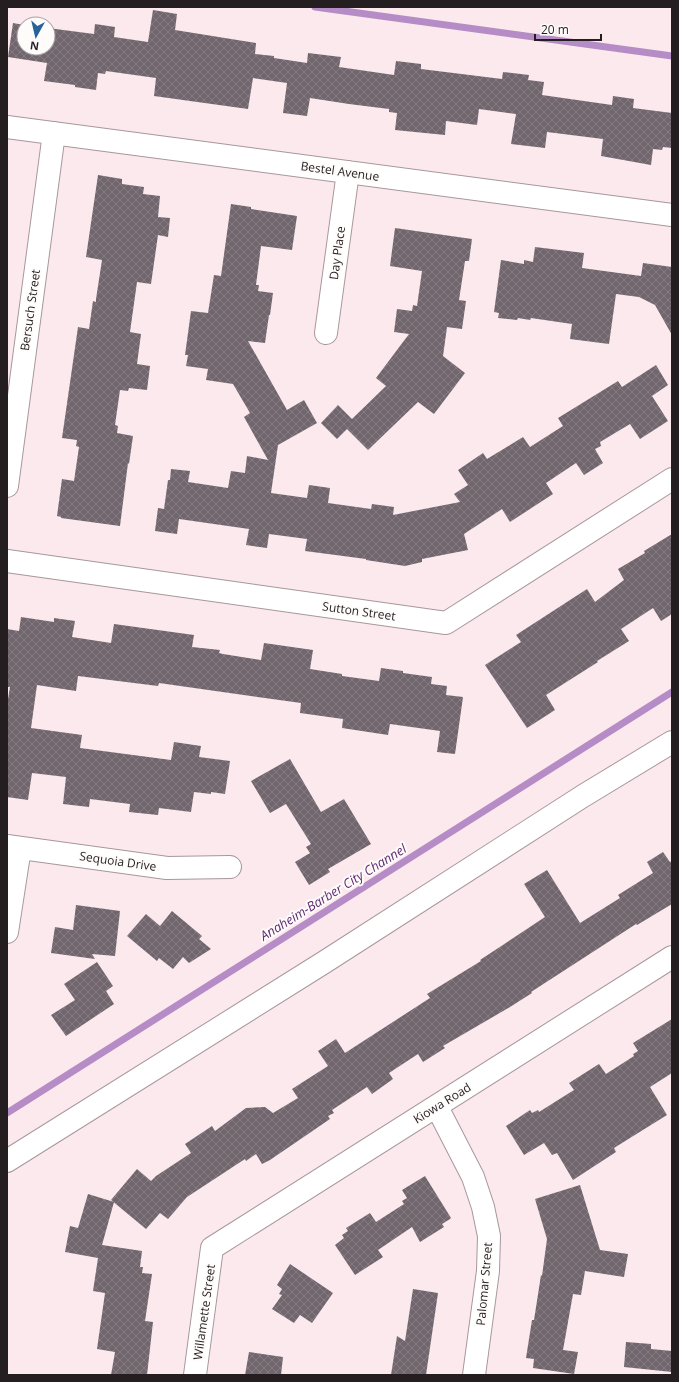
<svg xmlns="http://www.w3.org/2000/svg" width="679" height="1382" font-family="'Open Sans',sans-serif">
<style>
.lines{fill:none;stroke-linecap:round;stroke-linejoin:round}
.stream{stroke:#b58cc6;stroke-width:7}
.building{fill:url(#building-cross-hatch)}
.minor-casing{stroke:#a7979b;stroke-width:24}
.minor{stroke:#fff;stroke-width:22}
.labels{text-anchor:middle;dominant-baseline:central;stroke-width:4;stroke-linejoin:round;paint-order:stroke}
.street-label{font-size:12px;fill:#241e20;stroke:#fefbfb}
.water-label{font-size:13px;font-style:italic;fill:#602c72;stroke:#fefbfb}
</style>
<defs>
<pattern id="building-cross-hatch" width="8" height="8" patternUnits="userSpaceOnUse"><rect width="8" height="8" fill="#72666e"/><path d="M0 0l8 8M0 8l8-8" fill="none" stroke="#857c82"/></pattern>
</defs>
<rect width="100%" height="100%" fill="#fbe9ed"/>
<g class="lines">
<!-- stream -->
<path class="stream" d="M315 7 672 56
M7 1113 672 692"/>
</g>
<!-- building -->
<path class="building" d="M153 10 177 14 175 30 256 43 255 54 274 56V58L307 63 308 53 341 57 339 67 394 75 396 61 421 64V69L502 79 503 72 529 75 528 80 544 82 542 95 612 105 613 96 634 99 633 108 672 113V148L663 147 662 150 653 149 651 165 601 156 603 139 547 132 545 148 511 144 516 114 479 109 477 125 446 121 445 135 395 130 397 113 389 112V109L349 104 310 98 307 116 283 113 287 83 253 78 248 109 154 96 156 78 106 71 105 74 98 73 96 90 75 87V85L44 81 47 63 8 57 13 23 24 25V48H48V28L94 34 95 24 115 27 114 37 148 42Z
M98 175 122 179V184L144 187 143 194 160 196 158 217 170 218 168 237 158 235 151 284 137 282 130 332 141 334 137 364 150 366 147 390 129 388 128 391 120 390 115 425 118 426 117 433 133 436 129 464 128 463 120 526 61 518V517L57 516 62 479 74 481 79 447 76 446 77 440 62 438 78 327 89 329 93 301 96 302V299L102 260 86 257Z
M231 204 251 207V209L297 216 292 250 261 246 256 285H259L258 291 273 293 270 315H269L265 343 248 341 287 410 304 400 317 423 278 445 271 493 307 498 309 485 330 488 328 503 371 509 372 504 394 507 393 515 460 502 454 494 468 485 458 470 483 453 487 459 523 437 530 447 563 426 558 418 618 381 622 387 656 365 668 385 652 396 668 421 640 439 630 424 600 442 601 446 595 449 603 463 584 475 576 463 546 483 553 494 510 522 502 509 464 534 468 550 422 559V562L405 566 366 560V559L305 551 307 539 269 534 267 548 246 545 249 529 179 519 177 534 155 531 158 508 164 509 168 480H170L171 469 190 471 188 482 228 488 231 471 245 473 247 456 268 460 244 417 250 413 233 384 206 380 208 369 186 366 188 355H185L191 311 208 313 214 275 221 276Z
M395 228 472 239 469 261H465L459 300 466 301 462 329 447 327 443 356 465 373 434 414 418 402 368 450 347 429 337 439 321 423 338 405 352 419 386 386 376 378 409 334 394 332 397 309 412 311 413 305 417 306 422 271 390 266Z
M535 247 584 253 582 268 641 276 643 263 672 267V335L655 305 639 297 616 294 609 344 570 339 572 324 531 318 530 320 518 318 517 320 498 318 499 313 494 312 501 260 524 264V260L533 262Z
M672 534V614L661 621 653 608 621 629 629 641 597 661 598 662 546 695 555 710 527 728 485 665 521 642 516 635 587 589 595 602 624 580 618 569 645 553 644 551Z
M21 617 54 622V618L75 621 72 637 111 643 114 624 194 635 192 647 220 650 219 653 223 654 261 660 264 643 313 650 310 669 342 674V676L379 681 381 668 403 671V673L432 677 431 684 447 686 446 695 463 697 455 754 437 752 440 731 390 724 388 735 342 728 343 719 300 713 301 703 159 683 158 686 78 676 76 691 37 685 31 728 82 735 80 748 171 760 174 742 201 746 199 757 230 761 225 794 211 792V794L194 792 191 812 159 808 158 815 129 812 130 804 90 799 89 807 63 804 66 777 32 773 28 800 7 797V705L10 687H7V629L19 631Z
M290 759 321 812 344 799 371 844 328 869 330 872 309 885 295 862 310 853 306 847 311 844 286 804 270 813 251 781Z
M663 852 670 862 672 861V904L637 925 636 924 531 992 532 993 510 1007 443 1046 445 1048 423 1062 418 1054 389 1073 393 1079 372 1094 367 1087 332 1110 334 1113 328 1116 330 1119 270 1160 262 1164 256 1154 246 1161 245 1159 187 1197 168 1219 160 1213 146 1229 111 1200 137 1169 151 1181 156 1176 191 1153 185 1144 212 1126 215 1131 246 1108 265 1107 273 1113 298 1098 292 1089 328 1066 318 1051 336 1039 345 1053 430 998 427 994 481 961 480 960 545 917 524 884 547 870 580 923 620 898 618 895 653 873 647 862Z
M76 905 120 911 115 956 92 954 95 959 51 953 55 927 73 930Z
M172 911 202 936 199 939 211 949 189 963 183 957 173 969 159 958 157 961 127 936 146 914 160 926Z
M97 962 113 986 106 991 114 1004 66 1036 51 1015 75 1000 64 984Z
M672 1019V1073L650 1087 667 1115 630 1138 614 1148 616 1152 573 1180 557 1153 552 1155 544 1143 524 1155 506 1126 530 1110 532 1113 538 1110 539 1112 574 1090 569 1083 599 1064 606 1074 634 1056 633 1054 638 1051 633 1043Z
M425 1176 451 1218 450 1219 442 1224 444 1227 420 1242 412 1227 378 1250 383 1257 355 1275 335 1245 344 1238 342 1235 348 1231 346 1228 370 1213 376 1222 404 1204 402 1201 407 1198 402 1190Z
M580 1185 600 1250 628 1254 624 1277 585 1271 581 1295 573 1294 563 1350 578 1352 574 1374 533 1368 534 1359 526 1358 532 1320H534L541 1275 542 1276 547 1239 535 1199Z
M88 1194 114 1202 102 1245 142 1251 140 1267H143L142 1273 152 1274 145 1321 153 1322 147 1375H111L115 1352 97 1349 105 1293 93 1291 98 1258 65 1252 70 1226 78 1228Z
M290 1264 333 1293 312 1323 300 1315 294 1323 272 1309 282 1295 279 1294 282 1289 277 1285Z
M413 1289 438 1293 426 1375H391L397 1336 405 1341Z
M626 1342 651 1344V1349L672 1351V1372L624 1367Z
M249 1352 283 1357 281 1375H245Z"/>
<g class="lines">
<!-- minor casing -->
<g class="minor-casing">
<path id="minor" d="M7 127 672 215
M326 333 348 172
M7 486 54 133
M7 561 446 623 672 479
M7 846 167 868 230 867
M7 932 20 848
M437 1107 473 1177 483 1207 489 1236 488 1271 474 1375
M7 1161 323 963 583 796 672 742
M195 1375 212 1248 672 957"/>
</g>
<!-- minor -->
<use href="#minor" class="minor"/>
</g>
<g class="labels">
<!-- street labels -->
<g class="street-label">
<text transform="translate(340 171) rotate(8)">Bestel Avenue</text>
<text transform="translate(337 253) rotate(-82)">Day Place</text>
<text transform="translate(30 310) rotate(-82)">Bersuch Street</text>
<text transform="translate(359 611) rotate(8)">Sutton Street</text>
<text transform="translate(118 861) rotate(8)">Sequoia Drive</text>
<text transform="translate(442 1103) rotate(-32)">Kiowa Road</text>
<text transform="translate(484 1284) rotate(-85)">Palomar Street</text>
<text transform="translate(204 1312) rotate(-82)">Willamette Street</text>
</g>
<!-- water labels -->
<g class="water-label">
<text transform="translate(333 892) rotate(-32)">Anaheim-Barber City Channel</text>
</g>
</g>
<!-- border -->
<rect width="679" height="1382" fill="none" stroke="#241e20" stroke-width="16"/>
<!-- north arrow -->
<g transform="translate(36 36) rotate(188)"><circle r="19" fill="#fefbfb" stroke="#a7a3a3"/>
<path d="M0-3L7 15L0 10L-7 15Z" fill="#25639a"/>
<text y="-6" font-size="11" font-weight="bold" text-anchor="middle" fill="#241e20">N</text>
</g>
<!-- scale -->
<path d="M535 34v6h66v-6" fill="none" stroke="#241e20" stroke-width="2"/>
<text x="541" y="34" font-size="12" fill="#241e20" stroke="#fefbfb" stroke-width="3" paint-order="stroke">20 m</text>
</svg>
